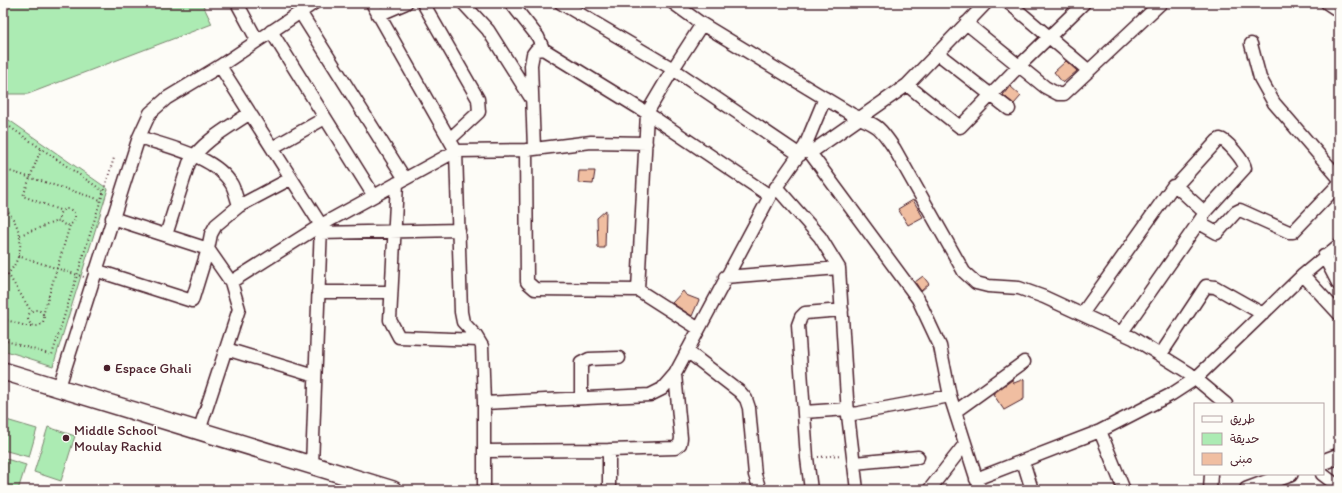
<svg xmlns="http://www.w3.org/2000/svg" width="1342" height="493" font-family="Itim,'Playpen Sans Arabic',sans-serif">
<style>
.green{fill:#acebb3;stroke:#7b856f}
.building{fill:#f0bea1;stroke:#4a1f2b}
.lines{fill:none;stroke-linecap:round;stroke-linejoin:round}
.minor-casing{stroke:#4a1f2b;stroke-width:15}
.tertiary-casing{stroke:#4a1f2b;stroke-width:18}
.secondary-casing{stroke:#4a1f2b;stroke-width:20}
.path{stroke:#4a1f2b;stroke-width:2;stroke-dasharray:1 3;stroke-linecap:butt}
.minor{stroke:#fdfcf7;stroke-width:12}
.tertiary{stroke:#fdfcf7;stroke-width:15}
.secondary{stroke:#fdfcf7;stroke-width:17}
.poi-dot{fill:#4a1f2b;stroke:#fdfcf7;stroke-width:1.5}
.labels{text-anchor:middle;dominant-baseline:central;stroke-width:3;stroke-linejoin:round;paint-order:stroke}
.poi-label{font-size:14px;fill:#4a1f2b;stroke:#fdfcf7;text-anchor:start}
</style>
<rect width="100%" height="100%" fill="#fdfcf7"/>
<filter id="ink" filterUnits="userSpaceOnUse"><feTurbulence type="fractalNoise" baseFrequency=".025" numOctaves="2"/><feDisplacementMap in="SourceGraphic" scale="8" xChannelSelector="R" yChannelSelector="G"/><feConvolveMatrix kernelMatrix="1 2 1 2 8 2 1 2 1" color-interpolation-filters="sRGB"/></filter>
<g filter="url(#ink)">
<!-- green -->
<path class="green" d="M3 3H202L212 24 28 94H3Z
M3 120H9L108 189 53 366 3 350Z
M3 419 37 429 29 457 3 450Z
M48 427 75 436 61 481 34 472Z
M3 458 26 465 18 490 3 489Z"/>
<!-- building -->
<path class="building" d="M1066 61 1077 71 1063 83 1054 72Z
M1010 86 1021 96 1014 104 1003 95Z
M579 171H595L593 184 578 183Z
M913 200 923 217 908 225 898 209Z
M606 210 605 248H598L597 218Z
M923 276 929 284 921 291 915 282Z
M683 291 686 295 699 300 692 316 672 303Z
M1024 379V399L1004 410 993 394 1012 380 1014 383Z"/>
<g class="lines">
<!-- minor casing -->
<g class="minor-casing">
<path id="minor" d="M237 3 257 40
M372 3 456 151 461 312 463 322 476 336 482 346 484 403V490
M423 3 478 99 479 112 450 139
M463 3 488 30 531 98
M511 3 538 37 543 49
M561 3 673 69 800 155
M673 3 702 24 851 114C877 126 877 123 894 148L964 272 976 283 988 286 1019 288 1044 297 1133 338 1189 373 1226 404
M1009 3 1089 71
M1327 3 1339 11
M300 12 405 179
M378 15 406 3
M966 23 1045 87 1058 94H1064L1161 3
M271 31 374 196
M1251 44 1260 78 1274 103 1339 178
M937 53 1009 109
M220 66 321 225 312 466
M907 85 960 127 1019 66 1084 3
M805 146 918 299 940 346 950 396 980 490
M272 148 325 118
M534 149 531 65 533 54 536 50 543 49 647 113 770 196
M526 150 591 142 646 143
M810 153 907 85 986 3
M397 183 390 320 399 337 478 340
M1176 186 1217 141 1220 139C1227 140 1244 161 1245 168L1203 214
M776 187 820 237 839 268 848 415 857 490
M239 206 290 179
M112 218 208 249 231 282 239 309 199 431
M1199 223 1217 233 1236 212 1240 210 1289 232H1293L1339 184
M320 233 459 230
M166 235 189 163C204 140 228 128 250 113
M1324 256 1339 285
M95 270 192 301 208 249 211 234 216 225 239 206C237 199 235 191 232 185 216 156 168 147 139 137
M1303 275 1339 314
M725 277 839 268
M231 282 321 225 456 151 526 150 527 282 535 289 638 290 699 329
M638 290 647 113 673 69 702 24
M318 292H391
M1082 314 1173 186H1176L1202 210 1203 216 1122 332
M226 349 315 376
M687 351 740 392 746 399 749 408 755 475 760 490
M1161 354 1206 286 1215 287 1263 314
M59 387 139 137 150 113 167 98 220 66 314 3
M581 398V363L589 359 619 358
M484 403 650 395 662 389 675 374 770 196 805 146 825 98
M956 411 1024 362
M804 412 848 409
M848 415 950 396
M1100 431 1124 490
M484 451 609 450
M1023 461 1032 490
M854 463 918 457
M1322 474 1339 487
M976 479 1100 431 1172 394 1195 379 1303 275 1339 245
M609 490V450L675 448 680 444 681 438 675 374
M811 490 807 458 798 325 801 317 805 313 842 310
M929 490 965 444
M1210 490 1211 474"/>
</g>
<!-- tertiary casing -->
<g class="tertiary-casing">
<path id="tertiary" d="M1323 462 1339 456
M1247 490 1290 474"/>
</g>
<!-- secondary casing -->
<g class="secondary-casing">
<path id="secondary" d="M3 371 393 490"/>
</g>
<!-- path -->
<path class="path" d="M3 126 7 125 103 191
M41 149 23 196 62 211
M3 169 101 200
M3 176 5 170
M3 206C25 228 27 257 3 279
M59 217a8 8 0 1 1 16 0a8 8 0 1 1-16 0Z
M20 235 60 220
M18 256 84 277
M8 274 31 311
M28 318a8 8 0 1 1 16 0a8 8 0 1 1-16 0Z
M43 315 70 225
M3 319 26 326H32
M3 340 52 355 114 158
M818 457 841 455"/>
<!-- minor -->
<use href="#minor" class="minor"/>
<!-- tertiary -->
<use href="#tertiary" class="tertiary"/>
<!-- secondary -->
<use href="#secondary" class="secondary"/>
</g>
</g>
<!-- markers -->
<g class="poi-dot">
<circle cx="107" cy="368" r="4"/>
<circle cx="66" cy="438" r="4"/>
</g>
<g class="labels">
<!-- poi labels -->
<g class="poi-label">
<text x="115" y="368">Espace Ghali</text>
<text x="74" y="430">Middle School<tspan x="74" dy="16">Moulay Rachid</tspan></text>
</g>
</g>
<!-- margin -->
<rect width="1342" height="493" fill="none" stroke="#fdfcf7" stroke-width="16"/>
<rect x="8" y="8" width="1326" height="477" fill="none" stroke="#4a1f2b" stroke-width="1.5" filter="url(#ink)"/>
<!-- legend -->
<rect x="1194" y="403" width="130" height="72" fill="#fdfcf7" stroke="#b5a4a5"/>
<rect x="1202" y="416" width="20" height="6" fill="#fdfcf7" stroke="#b5a4a5"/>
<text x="1230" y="423" font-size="12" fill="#4a1f2b">طريق</text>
<rect x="1202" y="433" width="20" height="12" fill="#acebb3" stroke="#b5a4a5"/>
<text x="1230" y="443" font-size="12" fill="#4a1f2b">حديقة</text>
<rect x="1202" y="453" width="20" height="12" fill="#f0bea1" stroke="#b5a4a5"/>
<text x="1230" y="463" font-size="12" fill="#4a1f2b">مبنى</text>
</svg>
